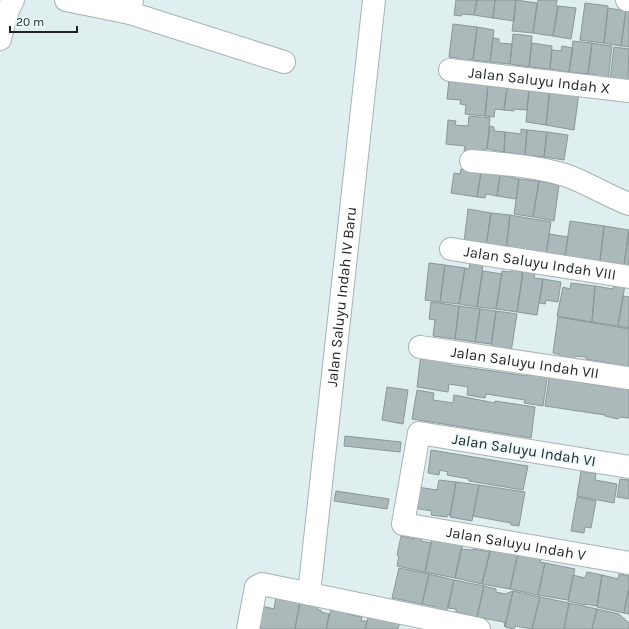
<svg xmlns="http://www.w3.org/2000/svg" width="629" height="629" font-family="Karla,sans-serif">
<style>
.building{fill:#abb9ba;stroke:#8a9798}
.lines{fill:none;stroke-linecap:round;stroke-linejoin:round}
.minor-casing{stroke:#a5b3b4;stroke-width:24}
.minor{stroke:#fff;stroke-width:22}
.labels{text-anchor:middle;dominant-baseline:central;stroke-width:4;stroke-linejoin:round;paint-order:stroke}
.street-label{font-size:15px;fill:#1e2324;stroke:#edfbfc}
</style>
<rect width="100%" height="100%" fill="#dfeeef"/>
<!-- building -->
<path class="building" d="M456 0H477L474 15 462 14 461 16 454 15Z
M477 0H495L493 18 474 15Z
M495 0H516L514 21 493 18Z
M516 0 537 3 533 33 512 31Z
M538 0H557L556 6H558L553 36 533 33Z
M585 3 608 6 604 43 580 40Z
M558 6 576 8 571 39 553 36Z
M608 8 626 11 621 46 604 43Z
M626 9 629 10V47L621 46Z
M453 24 477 27 473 60 469 59 468 62 457 60 458 58 449 57Z
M477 27 494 30 490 62 473 60Z
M513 34 532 36 529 67 510 64Z
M493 38 499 39V43L512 44 510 64 490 62Z
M573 41 592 43 588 74 569 72Z
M532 43 552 46 550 69 529 67Z
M592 43 612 46 608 81 595 80V74H588Z
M562 46 573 48 569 72 550 69 552 50 561 51Z
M614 47 629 49 628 82 610 80Z
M449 80 488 85 485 116 465 114 466 105 460 104 461 100 447 99Z
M488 85 507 87 504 110 495 109 494 117 485 116Z
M507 87 529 90 527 110 514 109V111L504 110Z
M550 88 579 92 574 130 546 125Z
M550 88 546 125 526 122 529 90Z
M469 116 490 118 487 149H485V154L464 152 465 146 446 144 448 120 456 121 455 125 468 126Z
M490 126 494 127V131L505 132 504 152 487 149Z
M521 129 527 130 525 155 504 152 505 132 521 134Z
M527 130 547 132 544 157 525 155Z
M547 132 568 135 564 160 544 157Z
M461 169 481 173 477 197 451 193 454 173 460 174Z
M481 173 500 175 497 196 486 194 485 198 477 197Z
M500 175 519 179 516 199 497 196Z
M519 179 539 181 533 217 514 214Z
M539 181 559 185 554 221 533 217Z
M468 209 491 213 486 246 464 242Z
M491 213 510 215 506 248 486 246Z
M510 215 551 222 546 255 506 251Z
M570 221 604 226 600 261 579 258 577 265 564 262Z
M604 226 629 230 624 265 600 261Z
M629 230V266L624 265Z
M549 234 568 237 565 258 546 255Z
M429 263 445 265 440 302 425 300Z
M470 263 483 265 477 307 459 304 465 268 469 269Z
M445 265 465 268 459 304 440 302Z
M513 270H516L523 273 517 312 496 309 502 271 510 272Z
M523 270 535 272 534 278 543 279 537 315 517 312Z
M483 271 502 274 496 309 477 307Z
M543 279 561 282 558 302 546 300 545 304 539 303Z
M571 283 595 286 592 322 557 316 563 287 570 289Z
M614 283 625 285 618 326 592 322 595 286 613 289Z
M623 296 629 297V328L618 326Z
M431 302 459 306 455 339 433 336 435 320 429 319Z
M459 306 480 309 475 342 455 339Z
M480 309 496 311 491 344 475 342Z
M496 311 517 314 511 352 491 349Z
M558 317 629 329V368L614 365V364L586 359V357L575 356 574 360 561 357V355L553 353Z
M421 354 450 359V365L527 376 528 369 548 372 543 406 524 403 525 400 486 394 485 398 467 395 468 387 449 384 448 392 417 387Z
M550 372 561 374 560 379 609 387 610 381 629 384V418L619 417 618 419 605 416V415L545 406Z
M387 387 408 390 403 424 382 420Z
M417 390 434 393 433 400 453 403 454 395 495 403V401L535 407 531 438 412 419Z
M345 436 401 442 400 452 344 446Z
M431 450 528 466 523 490 469 481V479L447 475 448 472 440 470 439 475 428 473Z
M581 471 596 474 595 480 617 484 614 503 577 496Z
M620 479 629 480V499L617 497Z
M439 480 456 482 450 515H447V517L431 515 432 511 414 508 417 487 437 490Z
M456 482 479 485 472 521 450 517Z
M479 485 525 492 519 526 511 525V523L473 516Z
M336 491 389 499 387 509 334 501Z
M577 497 596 501 591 528 585 527 584 533 571 531Z
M401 536 414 539V536L422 537 421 541 431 543 425 572 397 566 399 556 397 555Z
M432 538 463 543 455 578 425 572Z
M461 549 472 550 473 549 490 552 482 584 455 578Z
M499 549 518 553 510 589 482 584 490 551 498 552Z
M518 553 541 558 540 562 545 563 538 595 510 589Z
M545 563 575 569 568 600 538 595Z
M399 568 429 574 422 604 392 598Z
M587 572 602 575 597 606 585 604V605L568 601 573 575 585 578Z
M429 574 454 580 446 614 435 612 436 607 422 604Z
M619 574 629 576V587L624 613 597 607 602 575 618 579Z
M454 580 484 586 477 617 456 612V609L448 608Z
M484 586 496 589V592L505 594 513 591 505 627 504 622 477 617Z
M513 591 540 597 532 629 515 626 514 629 505 627Z
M628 591H629V614L624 613Z
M276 597 300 602 295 629H265L257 627 262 606 274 609Z
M540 597 569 603 564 629H532Z
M300 602 318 606 317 610H321V612L329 614 326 629H295Z
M569 603 597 609 592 629H564Z
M331 609 347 612V614L362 617 361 621H367L365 629H326Z
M597 609 619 614 629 623V629H592Z
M368 617 400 622 398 629H365Z"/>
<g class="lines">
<!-- minor casing -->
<g class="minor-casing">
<g id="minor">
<path d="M66 0 130 13 132 0"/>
<path d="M627 0H629"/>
<path d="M130 13 284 62"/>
<path d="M0 39 7 12 13 0"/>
<path id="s1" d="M450 70 629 91"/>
<path d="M471 161C502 164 538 166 568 176 589 184 608 196 629 204"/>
<path id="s2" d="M451 249 629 277"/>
<path id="s3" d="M420 347 629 378"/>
<path id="s4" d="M629 467 419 433 403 524 629 563"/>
<path id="s5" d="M309 594 374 0"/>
<path d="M248 629 256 587 262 584 479 629"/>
</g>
</g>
<!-- minor -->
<use href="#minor" class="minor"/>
</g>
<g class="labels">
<!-- street labels -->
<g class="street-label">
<text stroke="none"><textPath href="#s1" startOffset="90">Jalan Saluyu Indah X</textPath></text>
<text stroke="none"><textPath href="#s2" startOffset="90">Jalan Saluyu Indah VIII</textPath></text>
<text stroke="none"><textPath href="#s5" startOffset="299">Jalan Saluyu Indah IV Baru</textPath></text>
<text stroke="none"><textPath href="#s3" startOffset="106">Jalan Saluyu Indah VII</textPath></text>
<text transform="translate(524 450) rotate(9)">Jalan Saluyu Indah VI</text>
<text stroke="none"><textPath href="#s4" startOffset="420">Jalan Saluyu Indah V</textPath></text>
</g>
</g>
<!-- scale -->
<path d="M10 26v6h67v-6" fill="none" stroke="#1e2324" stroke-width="2"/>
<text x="16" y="26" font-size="12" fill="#1e2324" stroke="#edfbfc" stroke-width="3" paint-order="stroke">20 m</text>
</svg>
